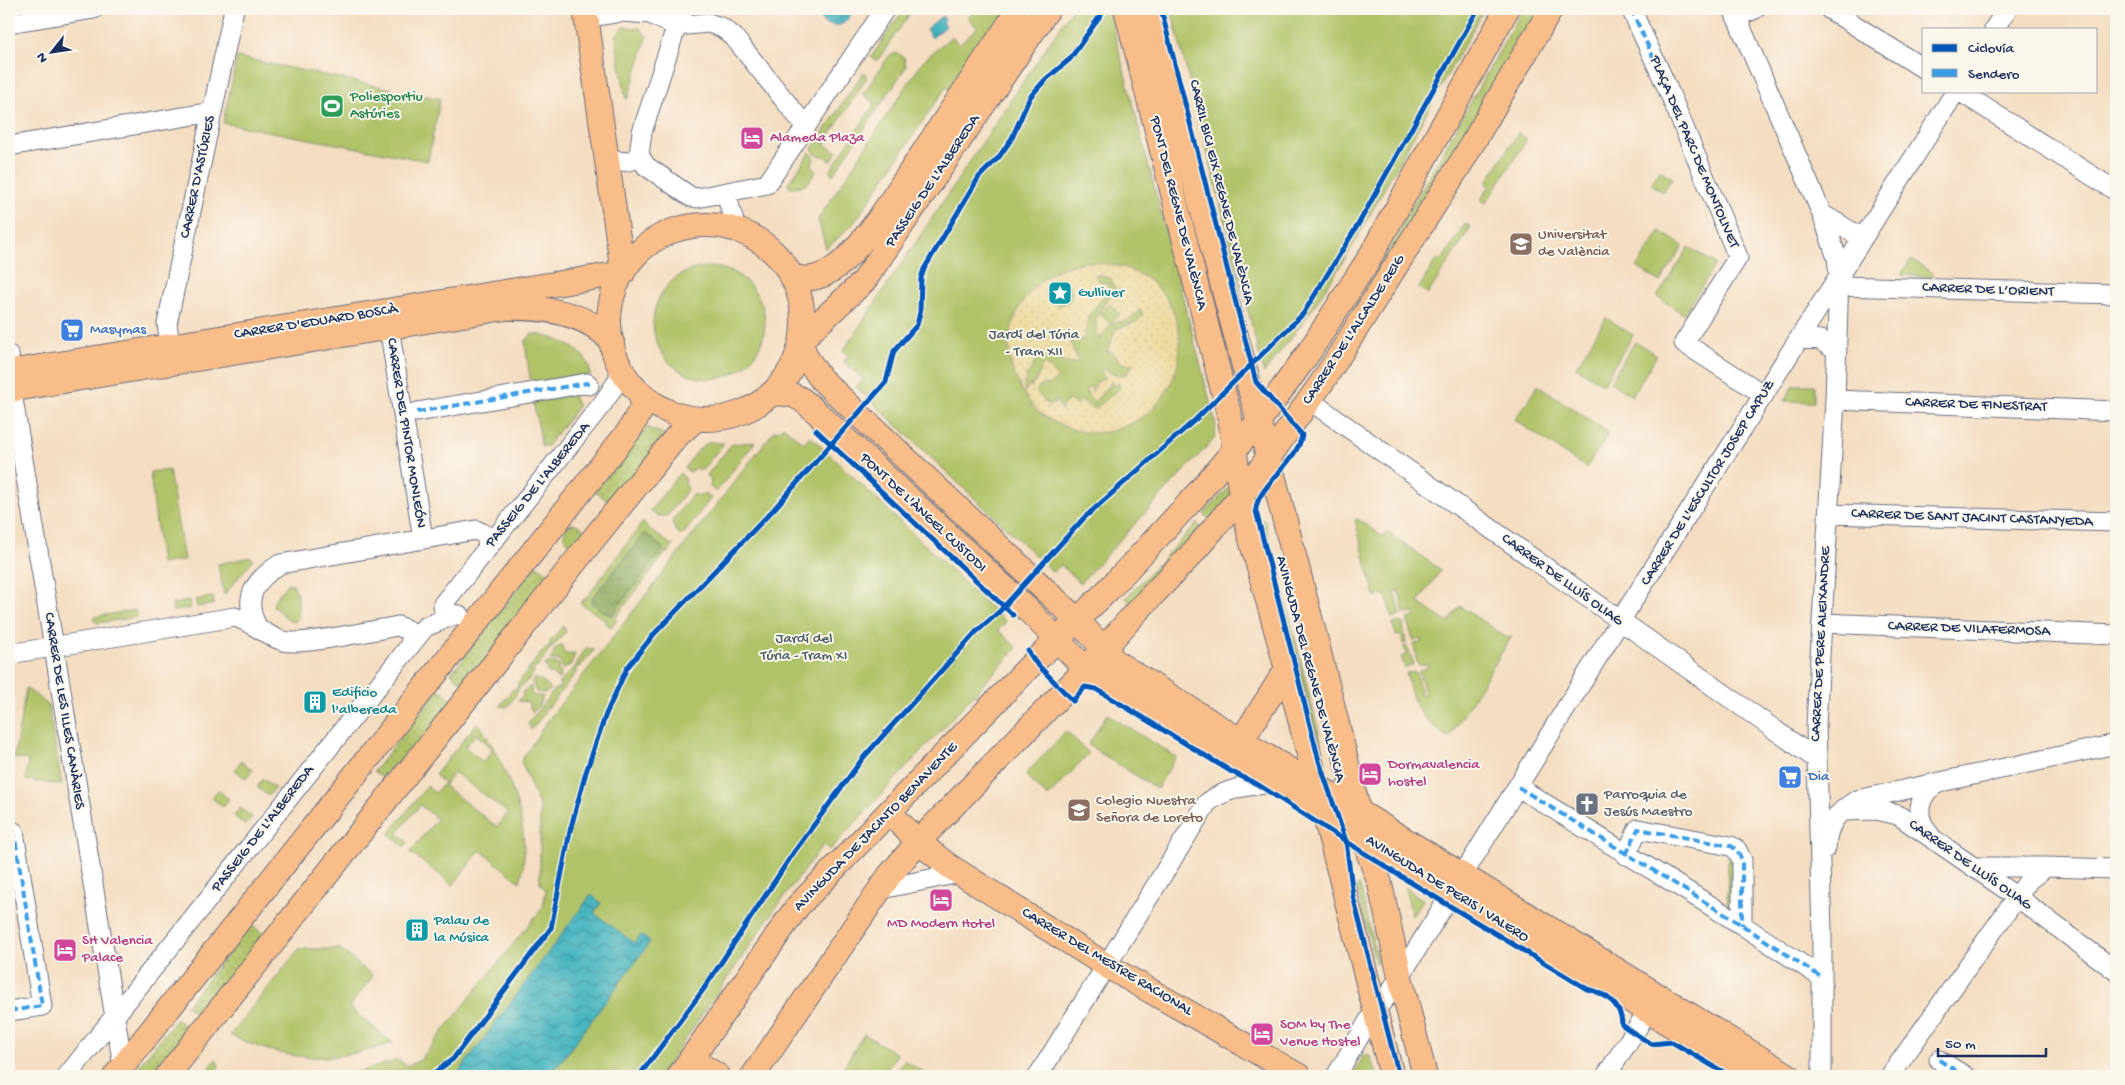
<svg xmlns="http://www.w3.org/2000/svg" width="2125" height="1085" font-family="'Gochi Hand',sans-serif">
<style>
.green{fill:#b0c367;stroke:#667962;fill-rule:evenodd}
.forest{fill:url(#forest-crowns);stroke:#546c5d}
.sand{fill:url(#sand-dots);stroke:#84847e;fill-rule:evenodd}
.garden{fill:url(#garden-dots);stroke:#667962}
.water{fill:url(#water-waves);stroke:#30728f}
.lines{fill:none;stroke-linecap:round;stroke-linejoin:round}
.minor-casing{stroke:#676c80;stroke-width:21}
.major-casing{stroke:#676c80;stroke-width:26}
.minor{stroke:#fff;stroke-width:19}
.major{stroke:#f8bd89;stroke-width:24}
.quiet{stroke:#3b9de6;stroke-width:4;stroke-dasharray:8 4;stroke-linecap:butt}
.cycleway-casing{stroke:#fbf7ec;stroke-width:8}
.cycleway{stroke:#0057b8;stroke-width:5}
.labels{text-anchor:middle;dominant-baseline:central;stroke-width:4;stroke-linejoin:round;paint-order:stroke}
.leisure-label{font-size:15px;fill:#27864d;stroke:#fbf7ec;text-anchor:start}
.hotel-label{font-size:15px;fill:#b23c85;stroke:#fbf7ec;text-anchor:start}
.street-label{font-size:15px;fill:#1b2f5e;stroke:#fbf7ec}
.education-label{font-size:15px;fill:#785e54;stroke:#fbf7ec;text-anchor:start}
.culture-label{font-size:15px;fill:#0d838f;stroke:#fbf7ec;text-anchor:start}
.shop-label{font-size:15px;fill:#366cbe;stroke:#fbf7ec;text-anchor:start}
.park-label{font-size:15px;fill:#485b61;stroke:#fbf7ec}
.worship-label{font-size:15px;fill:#5b616d;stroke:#fbf7ec;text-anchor:start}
</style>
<defs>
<pattern id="forest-crowns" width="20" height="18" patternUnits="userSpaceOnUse" patternTransform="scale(1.25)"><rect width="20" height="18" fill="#8ca95c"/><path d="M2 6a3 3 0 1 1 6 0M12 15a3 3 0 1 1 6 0" fill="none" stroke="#728a4f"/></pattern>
<pattern id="sand-dots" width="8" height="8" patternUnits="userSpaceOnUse" patternTransform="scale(1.25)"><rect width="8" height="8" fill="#eeda9e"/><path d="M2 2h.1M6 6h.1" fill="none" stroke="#ccbb8a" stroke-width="1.8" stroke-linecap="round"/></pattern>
<pattern id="garden-dots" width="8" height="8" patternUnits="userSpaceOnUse" patternTransform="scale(1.25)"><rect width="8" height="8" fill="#b0c367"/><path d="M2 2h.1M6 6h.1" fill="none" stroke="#8e9f58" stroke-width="1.8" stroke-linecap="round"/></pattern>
<pattern id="water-waves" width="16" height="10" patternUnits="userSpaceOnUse" patternTransform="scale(1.25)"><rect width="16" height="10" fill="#46b5c0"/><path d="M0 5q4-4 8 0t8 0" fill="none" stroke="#3a949f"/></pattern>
</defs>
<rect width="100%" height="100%" fill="#fbf7ec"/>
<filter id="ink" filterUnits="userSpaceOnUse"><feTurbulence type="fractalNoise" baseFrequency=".02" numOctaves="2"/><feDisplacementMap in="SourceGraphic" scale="10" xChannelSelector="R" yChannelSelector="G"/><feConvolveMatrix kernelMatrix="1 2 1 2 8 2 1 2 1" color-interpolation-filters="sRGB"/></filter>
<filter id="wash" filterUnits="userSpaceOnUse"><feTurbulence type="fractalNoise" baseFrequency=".0096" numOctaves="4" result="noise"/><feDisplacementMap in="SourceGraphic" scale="20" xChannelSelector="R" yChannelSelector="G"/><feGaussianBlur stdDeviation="1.12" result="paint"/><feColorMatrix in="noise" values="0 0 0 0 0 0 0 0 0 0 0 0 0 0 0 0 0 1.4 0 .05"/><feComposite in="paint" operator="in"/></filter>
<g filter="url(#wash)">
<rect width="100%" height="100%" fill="#f4ddc0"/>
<!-- green -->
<path class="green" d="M904 9H913L877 61 871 57Z
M974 9H1009L953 92 946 87 854 223 826 249 818 219 923 61 952 36 959 44 977 28 968 17 975 11Z
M1072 9H1125L1112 24 1216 425 1214 439 1080 583 1061 565 1053 572 856 387 863 379 844 362 848 356 843 351Z
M1171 9H1484L1348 254 1309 314 1264 373Z
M1523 9H1543L1481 116 1345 326Z
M624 27 640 28 647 37 628 98 626 99 616 40 617 34Z
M896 53 904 57 906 67 833 175 830 171 875 103 863 94 889 56Z
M237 57 440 99 428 161 223 123Z
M863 73 866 74V79L824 144 837 152 831 162 827 157 817 155 812 149Z
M1518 133 1527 139 1486 203 1481 200 1489 187 1487 182Z
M810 152 814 158 812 165 816 172 807 184 790 188 788 184Z
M1660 170 1672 178 1663 192 1651 184Z
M1465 224 1471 227 1428 294 1419 288 1436 260 1443 259Z
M1660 231 1683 246 1660 282 1637 267Z
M1689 247 1716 264 1684 314 1657 297Z
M1911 259 1934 274 1932 277 1901 275Z
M653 323a56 56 0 1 1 112 0a56 56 0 1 1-112 0Z
M1606 318 1633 335 1603 384 1576 367Z
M532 334C552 335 592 350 590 375L533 382 530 378 525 342Z
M1635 342 1657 355 1632 396 1610 382Z
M1538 385 1609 433 1586 468 1515 420Z
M1794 385H1814V402L1784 401Z
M573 395 578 407 547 446H541L540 434 533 402Z
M783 426 803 443 810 436 1006 622 998 630 1017 648 830 850 823 845 775 909 660 1076H550L650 942 634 944 593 913 601 903 591 896 456 1076H315H344L398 1060 407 1066 420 1060 543 907 546 890 540 884V808L521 761 546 723 774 431 779 430Z
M709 442 724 443 702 470 696 468 690 472 684 468 701 447Z
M755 442 716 492 710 487 711 481 707 475 732 444Z
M169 470 184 560 161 564 150 472Z
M680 473 685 478V484L688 489 667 516H658L650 511Z
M1232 484 1235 492 1210 520 1204 514Z
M706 493 711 498 682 536 675 530 672 521 693 494 699 496Z
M1264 519 1322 745 1318 743 1261 521Z
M1358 519 1383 537 1387 532 1441 570 1418 602 1448 623 1460 606 1507 638 1512 636 1449 738C1419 718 1414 707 1406 673L1416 672 1421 695 1425 694 1419 671 1428 667 1427 664 1420 665 1417 663 1414 644 1421 643V639L1413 640C1412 633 1407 627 1408 619L1415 617 1414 613 1404 614 1399 591 1395 592 1401 614 1392 618 1386 594 1375 597 1355 520Z
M643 522 649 529 673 546 668 553 666 552 615 618 617 620 611 627 604 622 605 620 580 603 587 597ZM645 533 661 549 611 616 592 603 591 599Z
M1197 523 1202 528 1131 604 1126 598Z
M564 534a10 10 0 1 1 20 0a10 10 0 1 1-20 0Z
M251 557 253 560 224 595 218 564Z
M288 583 293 584C297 592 303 615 295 622L290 621 273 606 275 599Z
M213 597 214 604 197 607 195 600Z
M189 601 190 608 173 611 172 604Z
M135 610 137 617 98 623 94 621V617Z
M1401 622 1403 624 1406 643 1403 644 1401 635 1396 636 1393 624Z
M563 626 566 632 549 650 538 667 534 668C534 679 523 682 518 690 515 696 512 701 507 707L500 706 513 689H517L518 683 544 649 550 647V642Z
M562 644 563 651 566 654H575L571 664 563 670 559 660H550L554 654V650Z
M1404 646H1407L1414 664 1405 668 1401 657 1406 655Z
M586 648 594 650 581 666 576 668V673L549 707 544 709V714L531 730 528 723 555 689 560 688 559 683 575 667Z
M547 663H556L559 666 558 670 561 673 559 679 546 671 548 669 544 666Z
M534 678 538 681 540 679 551 689 546 693 536 692 532 682Z
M531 686V693L534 696H543L539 706 532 712 528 702 518 701 523 695 522 692Z
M26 688 48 705 62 785 26 780 28 760 14 758Z
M1107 714 1176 757 1157 789 1088 745Z
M478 722C506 767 535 827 520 882L480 850 453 885 410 852 437 819 420 805 397 833 408 842 404 847 389 834 427 786 435 793 444 783 435 775ZM476 734 493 749 483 762 465 747ZM454 772 508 813 497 827 444 786Z
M1066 731 1089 753 1048 797 1025 775Z
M241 761 253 770 246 779 235 770Z
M263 779 275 788 268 796 257 787Z
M218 790 229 799 223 807 212 798Z
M240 808 252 817 245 825 234 816Z
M1728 852 1734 856V905L1727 909Z
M1360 885 1378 963H1375L1356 886Z
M1405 887 1423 900 1412 916Z
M299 949H340L373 976 349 1007 393 1043C331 1063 289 1063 230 1035Z
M864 1034 897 1054 883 1076H838Z
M1364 1055H1369L1378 1076H1353Z
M216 1059 219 1066 211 1076H203Z
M904 1060 930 1076H893Z
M267 1071H268L302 1076H264Z"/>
<!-- forest -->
<path class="forest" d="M645 533 662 547 663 550 611 616 591 603V600Z"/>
<!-- sand -->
<path class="sand" d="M1085 262C1104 263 1120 264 1137 273 1201 306 1190 400 1126 426 1110 433 1091 435 1075 430 1059 425 1040 417 1030 403 1021 389 1013 376 1010 359 1004 323 1027 283 1060 269 1068 266 1077 264 1085 262ZM1099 274 1111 279 1116 291 1112 293 1095 319 1099 340 1112 323 1130 320 1140 309 1143 315 1136 322 1116 329 1107 352H1111L1122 363 1133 364 1127 374C1116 377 1112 372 1102 369L1100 371 1105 378 1097 382 1092 391 1091 386 1086 389 1089 397 1095 402 1107 387 1109 388 1111 381 1113 386 1119 383 1120 388 1095 409 1079 399 1077 405 1069 400 1061 407 1062 410 1055 399V404H1047L1036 391 1043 384 1049 385 1058 378 1049 367 1043 364 1035 383H1032V388L1030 384 1025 392 1024 383 1027 378 1025 376C1033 371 1033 361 1040 355 1054 357 1065 366 1079 362L1071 345 1073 335 1084 340 1088 316 1109 290V284L1099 281 1095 276ZM1060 281 1069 285 1072 293 1069 302 1059 306 1051 301 1048 292 1052 284ZM1110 304 1120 314 1110 324 1100 314Z"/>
<!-- garden -->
<path class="garden" d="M647 427 668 436 613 505 595 491Z
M537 565 556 578 468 688 451 673Z
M439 689 456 703 390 784 374 771Z
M251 924 268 938 203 1019 186 1006Z
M176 1019 193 1033 158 1076H131Z"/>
<!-- water -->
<path class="water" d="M816 9H852C850 24 836 30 823 22Z
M942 16 945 19 942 23 946 26 932 38 926 29Z
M591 895 601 903 594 913 634 943 641 935 650 942 550 1076H456Z"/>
</g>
<g filter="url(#ink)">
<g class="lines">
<!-- minor casing -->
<g class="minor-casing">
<path id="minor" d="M1631 9 1667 87 1738 257 1684 343 1764 395
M1733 9 1822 214 1837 258 1839 275 1835 400 1816 725 1822 932V1076
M1829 9 1924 69
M1736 17 1755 9
M586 18 622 12 650 14 676 26 708 23 721 27 733 36 806 127
M9 23 94 9
M1994 29 2007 9
M1959 91 2116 191
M9 146 212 112
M607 154C616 162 624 164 635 159L639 155
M639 155 646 166 691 197 697 198 767 184 885 9
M639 155 642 132 682 9
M726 193 736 229
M1822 214 1862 238
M1839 286 2116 294
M389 327 423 539
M1800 338 1820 340 1837 351
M170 345 167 324 234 9
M9 355 13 399 123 1066
M1309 400 1816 759
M1835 400 2116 411
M417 412 587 383 589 385
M1828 514 2116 522
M459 615 444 613 443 604 603 403 619 379V364
M1822 623 2116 635
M257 626C242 598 255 580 280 564L476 530 486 535 488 547
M9 654 235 617C252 622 266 636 283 641 303 646 374 630 398 626L410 631 412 636 409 647
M1518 787 1742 925 1821 977
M1845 811 1877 810 1898 815 2017 897 2116 971
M1930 835C1913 816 1918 793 1940 782
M1826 848C1827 824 1837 812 1857 800L2116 744
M1626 855 1638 829 1731 846 1737 850 1742 860V925
M1974 867H2046
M881 889 960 873
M9 1011 42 1006 14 832
M1939 1060 1965 1076
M67 1076 425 627 454 615
M1038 1076 1207 803C1224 789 1254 783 1276 784
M1336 1076 1375 1010 1389 994 1620 621 1956 91
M1606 1076 1648 1011 1653 998
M1890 1076 2029 880 2046 867 2116 869"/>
</g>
<!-- major casing -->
<g class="major-casing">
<path id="major" d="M585 9 623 272
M1126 9 1230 418 1241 496 1249 532 1287 669 1392 1076
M1149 9C1223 290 1301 571 1369 854L1380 884 1400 977 1425 1076
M609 322a97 97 0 1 1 194 0a97 97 0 1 1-194 0Z
M792 276C829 290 860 244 879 219L1019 9
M802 339 864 281 1048 9
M801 343 806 357 821 379 1077 620 1117 663 1241 741 1330 794 1789 1076
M9 372 623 273
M9 390 505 308C542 307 587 311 612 342
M772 394C799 391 807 404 825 420L1026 608 1086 669 1198 734 1365 839 1755 1076
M1242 756 1241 741 1287 669
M890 813 918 842 949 866 1107 966 1299 1076
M691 1059 718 1076
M115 1076 629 431 642 408V394
M167 1076 590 543 677 436 696 419
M679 1076 797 907 1030 666 1109 589 1192 500 1258 422 1307 355 1370 257 1507 9
M753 1076 889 876 918 842 1086 669 1138 610 1191 555 1241 496 1323 381 1464 158 1551 9"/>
</g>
<!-- minor -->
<use href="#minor" class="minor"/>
<!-- major -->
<use href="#major" class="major"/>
<!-- quiet -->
<path class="quiet" d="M1631 9 1667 87
M417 412 587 383 589 385
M1518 787 1742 925 1821 977
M1626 855 1638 829 1731 846 1737 850 1742 860V925
M9 1011 42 1006 14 832
M1939 1060 1965 1076"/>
<!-- cycleway casing -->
<g class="cycleway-casing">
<path id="cycleway" d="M1161 9 1256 382 1302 435C1299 460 1254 490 1256 511L1319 761 1346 841 1353 896 1399 1076
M816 430 1013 615
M1028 651 1035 662 1073 701 1085 687 1096 689 1232 772 1257 784 1397 874 1587 989C1606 993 1622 1005 1622 1025L1651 1044 1672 1042 1730 1076
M430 1076 453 1059 551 928 570 831 586 772 606 714 627 668 655 633 774 509 886 382 894 351 917 325 920 312 921 278 924 269 979 177 999 157 1012 138 1030 97 1045 80 1070 59 1105 9
M639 1076 703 990 794 852 863 758 976 632 999 612 1084 518 1196 419 1303 314 1359 223 1478 9"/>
</g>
<!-- cycleway -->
<use href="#cycleway" class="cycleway"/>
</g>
</g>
<!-- icons -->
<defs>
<g id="stadium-square" transform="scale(1.25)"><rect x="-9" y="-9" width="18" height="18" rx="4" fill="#2e9e5b" stroke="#fbf7ec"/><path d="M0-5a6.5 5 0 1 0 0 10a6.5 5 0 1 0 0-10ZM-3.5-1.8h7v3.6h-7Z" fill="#fff"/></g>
<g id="hotel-square" transform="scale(1.25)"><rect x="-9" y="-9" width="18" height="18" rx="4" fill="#d1479c" stroke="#fbf7ec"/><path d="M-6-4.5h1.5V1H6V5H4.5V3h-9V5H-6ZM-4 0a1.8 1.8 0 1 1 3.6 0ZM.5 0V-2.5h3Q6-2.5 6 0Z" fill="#fff"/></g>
<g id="university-square" transform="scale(1.25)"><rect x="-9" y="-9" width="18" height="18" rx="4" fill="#8d6e63" stroke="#fbf7ec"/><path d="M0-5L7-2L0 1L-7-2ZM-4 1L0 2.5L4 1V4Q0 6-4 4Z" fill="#fff"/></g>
<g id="sight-square" transform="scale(1.25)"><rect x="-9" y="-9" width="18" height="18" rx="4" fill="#0f9aa8" stroke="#fbf7ec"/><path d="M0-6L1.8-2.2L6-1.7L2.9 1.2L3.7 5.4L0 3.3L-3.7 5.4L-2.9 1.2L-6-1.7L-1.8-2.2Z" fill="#fff"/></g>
<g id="supermarket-square" transform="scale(1.25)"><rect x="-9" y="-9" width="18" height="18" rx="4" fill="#3f7fe0" stroke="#fbf7ec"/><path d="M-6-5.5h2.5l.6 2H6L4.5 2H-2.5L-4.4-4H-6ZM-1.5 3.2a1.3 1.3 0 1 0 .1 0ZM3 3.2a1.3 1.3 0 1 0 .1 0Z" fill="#fff"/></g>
<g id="building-square" transform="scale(1.25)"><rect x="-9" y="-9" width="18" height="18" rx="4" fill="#0f9aa8" stroke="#fbf7ec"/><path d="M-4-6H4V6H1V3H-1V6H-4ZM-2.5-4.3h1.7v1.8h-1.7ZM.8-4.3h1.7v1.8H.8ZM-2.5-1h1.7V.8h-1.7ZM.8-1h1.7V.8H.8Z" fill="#fff"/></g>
<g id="church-square" transform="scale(1.25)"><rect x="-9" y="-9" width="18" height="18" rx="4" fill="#6b7280" stroke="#fbf7ec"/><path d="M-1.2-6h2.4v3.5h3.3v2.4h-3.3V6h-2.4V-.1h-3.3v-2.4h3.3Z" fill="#fff"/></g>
<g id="school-square" transform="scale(1.25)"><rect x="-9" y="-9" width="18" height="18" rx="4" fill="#8d6e63" stroke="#fbf7ec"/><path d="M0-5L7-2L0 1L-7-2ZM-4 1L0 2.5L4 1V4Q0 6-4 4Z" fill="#fff"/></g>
</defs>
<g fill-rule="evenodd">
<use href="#stadium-square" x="332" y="106"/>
<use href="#hotel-square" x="752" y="138"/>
<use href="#university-square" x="1521" y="244"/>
<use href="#sight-square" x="1060" y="293"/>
<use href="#supermarket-square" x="72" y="330"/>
<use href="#building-square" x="315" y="702"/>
<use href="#hotel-square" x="1370" y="774"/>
<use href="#supermarket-square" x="1790" y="777"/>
<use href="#church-square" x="1587" y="804"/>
<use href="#school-square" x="1079" y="810"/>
<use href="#hotel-square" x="941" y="900"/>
<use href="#building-square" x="417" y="930"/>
<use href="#hotel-square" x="65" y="950"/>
<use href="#hotel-square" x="1262" y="1034"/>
</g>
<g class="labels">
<!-- leisure labels -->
<g class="leisure-label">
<text x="350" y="97">Poliesportiu<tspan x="350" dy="17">Astúries</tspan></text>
</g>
<!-- hotel labels -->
<g class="hotel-label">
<text x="770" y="138">Alameda Plaza</text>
<text x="1388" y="765">Dormavalencia<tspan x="1388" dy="17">hostel</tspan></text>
<text x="941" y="924" text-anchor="middle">MD Modern Hotel</text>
<text x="82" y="941">SH Valencia<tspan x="82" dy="17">Palace</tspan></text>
<text x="1280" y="1025">SOM by The<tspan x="1280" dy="17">Venue Hostel</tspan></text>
</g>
<!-- street labels -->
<g class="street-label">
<text transform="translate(1694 152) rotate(67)">PLAÇA DEL PARC DE MONTOLIVET</text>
<text transform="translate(198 177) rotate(-78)">CARRER D'ASTÚRIES</text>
<text transform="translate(933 181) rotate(-56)">PASSEIG DE L'ALBEREDA</text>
<text transform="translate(1221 192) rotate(76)">CARRIL BICI EIX REGNE DE VALÈNCIA</text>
<text transform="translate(1178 213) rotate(76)">PONT DEL REGNE DE VALÈNCIA</text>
<text transform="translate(1988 290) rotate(2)">CARRER DE L’ORIENT</text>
<text transform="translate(316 322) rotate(-9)">CARRER D'EDUARD BOSCÀ</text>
<text transform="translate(1354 330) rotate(-57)">CARRER DE L'ALCALDE REIG</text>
<text transform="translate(1976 405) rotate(2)">CARRER DE FINESTRAT</text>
<text transform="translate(406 433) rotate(81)">CARRER DEL PINTOR MONLEÓN</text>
<text transform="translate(1708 483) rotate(-58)">CARRER DE L'ESCULTOR JOSEP CAPUZ</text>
<text transform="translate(538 485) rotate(-51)">PASSEIG DE L'ALBEREDA</text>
<text transform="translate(923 513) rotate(43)">PONT DE L'ÀNGEL CUSTODI</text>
<text transform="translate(1972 518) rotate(2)">CARRER DE SANT JACINT CASTANYEDA</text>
<text transform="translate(1562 580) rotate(36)">CARRER DE LLUÍS OLIAG</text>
<text transform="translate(1969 629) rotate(2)">CARRER DE VILAFERMOSA</text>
<text transform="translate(1821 644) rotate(-87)">CARRER DE PERE ALEIXANDRE</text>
<text transform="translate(1310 669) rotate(75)">AVINGUDA DEL REGNE DE VALÈNCIA</text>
<text transform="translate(64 711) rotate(81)">CARRER DE LES ILLES CANÀRIES</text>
<text transform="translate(876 827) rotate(-46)">AVINGUDA DE JACINTO BENAVENTE</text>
<text transform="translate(263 829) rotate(-52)">PASSEIG DE L'ALBEREDA</text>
<text transform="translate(1970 865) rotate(35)">CARRER DE LLUÍS OLIAG</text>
<text transform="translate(1447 889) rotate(32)">AVINGUDA DE PERIS I VALERO</text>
<text transform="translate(1107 962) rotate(31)">CARRER DEL MESTRE RACIONAL</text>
</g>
<!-- education labels -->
<g class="education-label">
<text x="1538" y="235">Universitat<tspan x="1538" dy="17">de València</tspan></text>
<text x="1096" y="801">Colegio Nuestra<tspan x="1096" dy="17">Señora de Loreto</tspan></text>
</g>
<!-- culture labels -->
<g class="culture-label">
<text x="1078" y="293">Gulliver</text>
<text x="332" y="693">Edificio<tspan x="332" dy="17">l'albereda</tspan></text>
<text x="434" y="921">Palau de<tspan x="434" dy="17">la Música</tspan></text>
</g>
<!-- shop labels -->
<g class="shop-label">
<text x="90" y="330">Masymas</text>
<text x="1808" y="777">Dia</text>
</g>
<!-- park labels -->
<g class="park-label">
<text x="1034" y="335">Jardí del Túria<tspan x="1034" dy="17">- Tram XII</tspan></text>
<text x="804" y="639">Jardí del<tspan x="804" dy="17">Túria - Tram XI</tspan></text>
</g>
<!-- worship labels -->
<g class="worship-label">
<text x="1604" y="795">Parroquia de<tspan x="1604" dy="17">Jesús Maestro</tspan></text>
</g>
</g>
<!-- margin -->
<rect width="2125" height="1085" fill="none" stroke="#fbf7ec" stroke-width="30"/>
<!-- legend -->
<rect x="1922" y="28" width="175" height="65" fill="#fbf7ec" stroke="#a1a7b3"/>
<rect x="1932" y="44" width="25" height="8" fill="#0057b8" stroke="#a1a7b3"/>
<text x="1968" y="52" font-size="15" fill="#1b2f5e">Ciclovía</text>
<rect x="1932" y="69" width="25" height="8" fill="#3b9de6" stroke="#a1a7b3"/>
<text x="1968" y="78" font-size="15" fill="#1b2f5e">Sendero</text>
<!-- north arrow -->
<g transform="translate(52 52) rotate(240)" stroke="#fbf7ec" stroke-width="4" paint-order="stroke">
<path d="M0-4L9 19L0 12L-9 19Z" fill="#1b2f5e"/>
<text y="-8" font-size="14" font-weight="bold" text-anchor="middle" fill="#1b2f5e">N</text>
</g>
<!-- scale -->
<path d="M1938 1048v8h108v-8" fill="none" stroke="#1b2f5e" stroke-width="2.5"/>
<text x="1945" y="1048" font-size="15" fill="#1b2f5e" stroke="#fbf7ec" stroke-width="4" paint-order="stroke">50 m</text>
</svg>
